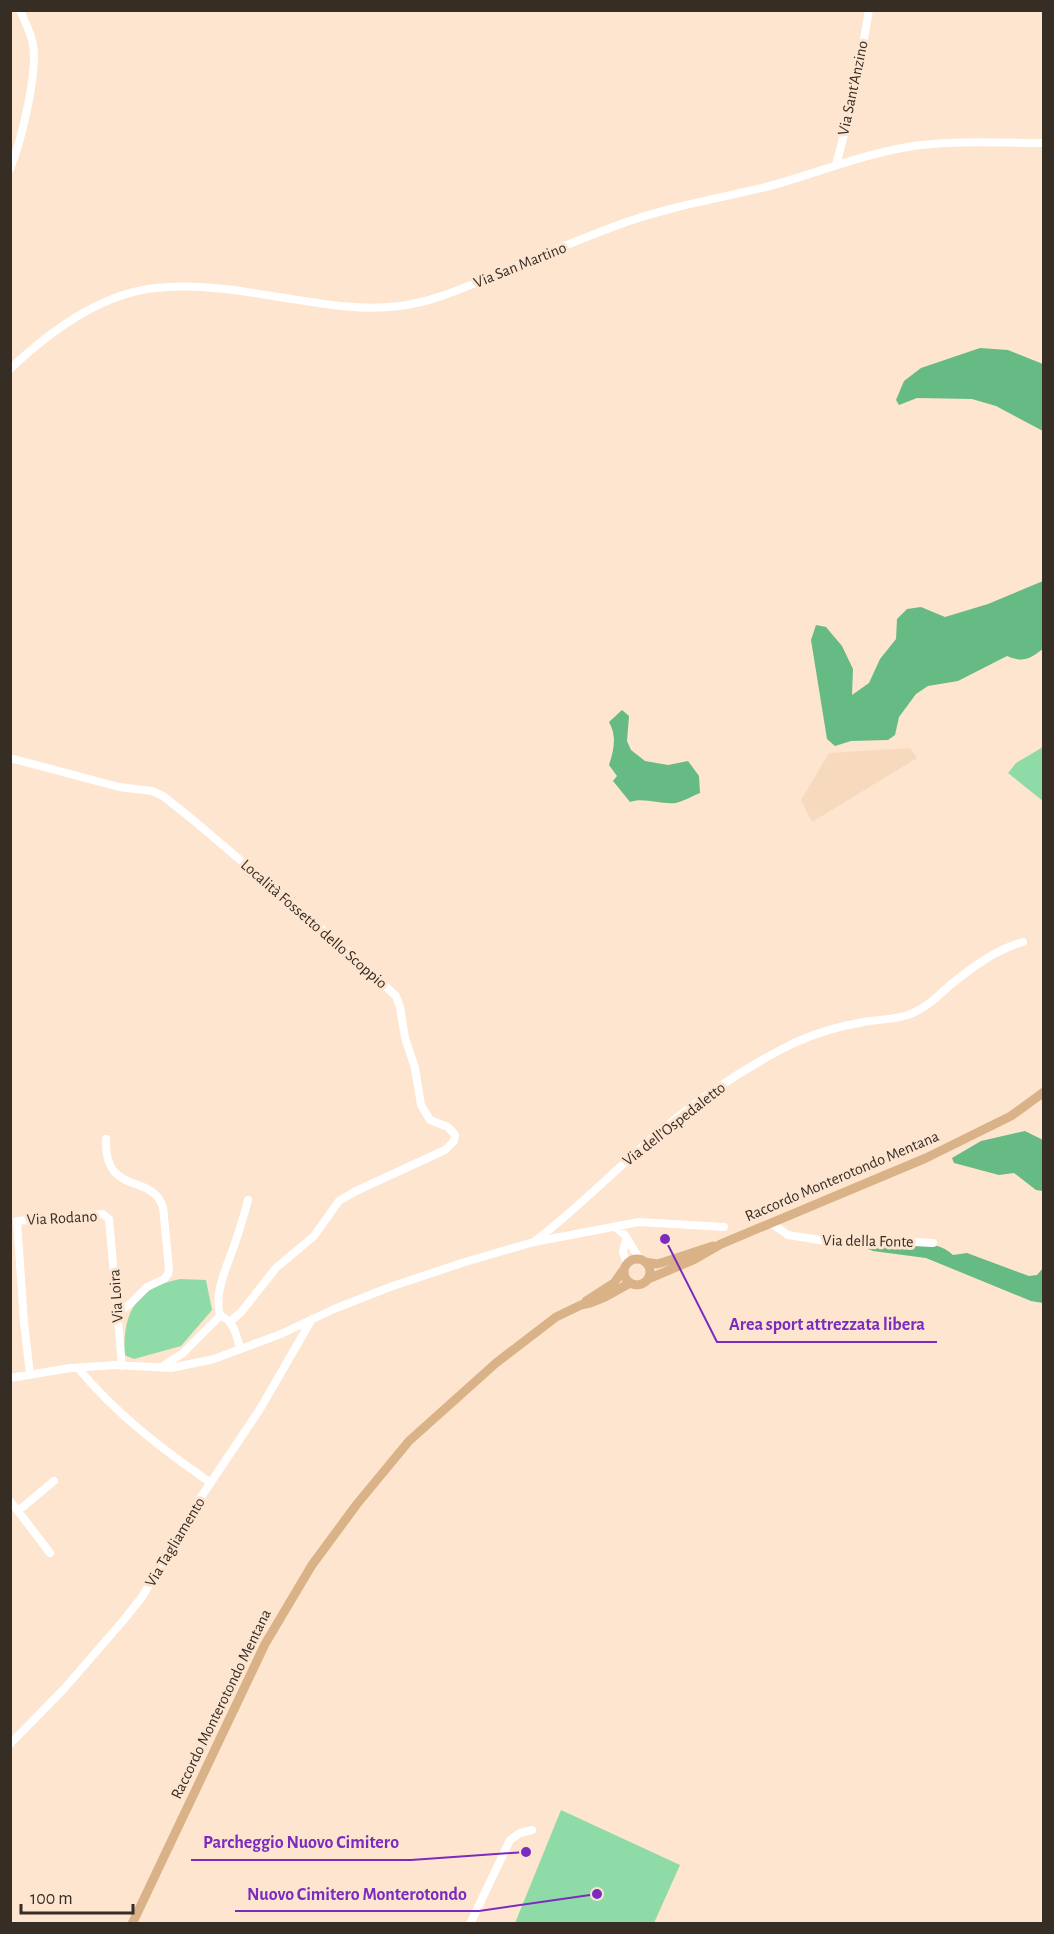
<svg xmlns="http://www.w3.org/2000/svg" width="1054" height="1934" font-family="'Alegreya Sans',sans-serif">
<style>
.built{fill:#f7d9be}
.green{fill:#8fdba7}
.forest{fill:#66ba83}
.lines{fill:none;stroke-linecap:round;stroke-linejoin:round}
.minor{stroke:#fff;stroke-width:8}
.major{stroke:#d9b387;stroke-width:9}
.labels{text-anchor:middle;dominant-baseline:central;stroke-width:6;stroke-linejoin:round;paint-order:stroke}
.street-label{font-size:16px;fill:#362d25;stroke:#fde5d0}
.leader{fill:none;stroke:#7b2cbf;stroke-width:2}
.callout-dot{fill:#7b2cbf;stroke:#fde5d0;stroke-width:2}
.callout-label{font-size:18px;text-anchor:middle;font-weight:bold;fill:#7b2cbf;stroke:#fde5d0;stroke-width:6;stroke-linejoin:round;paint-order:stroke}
</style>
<rect width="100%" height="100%" fill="#fde5d0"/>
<!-- built -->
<path class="built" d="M910 748 917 758 812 822 801 800 829 753Z"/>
<!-- green -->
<path class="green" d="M1043 747V801L1008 773 1016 763Z
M180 1279 206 1280 212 1310 181 1346 134 1359 124 1355C125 1326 126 1305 153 1288 160 1283 172 1281 180 1279Z
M561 1810 680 1865 654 1923H515Z"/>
<!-- forest -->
<path class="forest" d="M980 348 1008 350 1043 364V431L996 406 972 399 917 398 899 405 896 400 904 381 921 368Z
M1043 581V649C1029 659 1024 663 1007 656L958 681 928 686 916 694 899 717 895 735 888 740 851 741 835 746 827 739 811 640 816 625 826 627 842 646 853 669 852 695 869 683 880 659 896 639 897 619 907 609 921 607 945 617 988 604Z
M622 710 629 716 627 741 631 750 645 761 668 765 688 761 699 776 700 793C692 796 684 801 676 803 661 805 644 797 630 802L613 781 617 776 609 765C614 750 617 736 609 722Z
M1025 1131 1043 1140V1191L1036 1190 1014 1173 999 1175 954 1163 952 1158 981 1141Z
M892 1244C912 1244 938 1240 953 1255L967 1253 1029 1276 1037 1275 1043 1268V1303L1031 1301 926 1258 873 1251 863 1247Z"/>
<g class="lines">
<!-- minor -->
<path class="minor" d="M836 165 854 97 869 10
M10 169C21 142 38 73 33 45 31 33 25 22 20 10
M10 369C50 331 100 294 155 288 197 283 244 291 285 298 323 304 361 311 399 306 434 302 465 287 497 274 537 257 578 240 618 225 666 207 717 199 766 187 815 174 862 154 913 146 956 140 1000 143 1044 143
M10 758 119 787 152 791 163 796 192 819 345 949 396 996 400 1007 405 1038 415 1068 421 1105 430 1120 448 1127 455 1135 454 1141 445 1150 356 1191 339 1201 314 1236 276 1268 242 1311 230 1322
M106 1139C104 1197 151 1172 163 1207L169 1268 168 1274 164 1279 147 1287 130 1304 117 1313
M771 1223 788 1235 826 1241 870 1244 894 1241 933 1243
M615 1227 625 1235 640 1260
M626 1239 623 1252 627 1264
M535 1241C576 1210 612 1173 651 1139 694 1102 743 1068 794 1043 816 1033 840 1026 864 1022 880 1019 898 1020 913 1013 927 1007 938 996 949 986 971 968 995 950 1023 942
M220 1316C214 1292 226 1269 234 1246 239 1231 244 1216 248 1200
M220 1316C236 1321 235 1336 241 1349
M163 1366 183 1353 220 1316
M78 1368C116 1414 162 1449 211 1483
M30 1375 24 1322 17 1221 103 1214 109 1219 122 1366
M10 1378 70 1368 116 1365 171 1368 214 1359 281 1334 334 1309 390 1287 465 1262 534 1242 639 1222 724 1227
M10 1501 18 1511 54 1481
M18 1511 50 1553
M10 1744 63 1690 122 1622 142 1597 199 1500 260 1409 312 1319
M470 1924 510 1840 520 1833 532 1830"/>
<!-- major -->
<path class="major" d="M624 1272a13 13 0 1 1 26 0a13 13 0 1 1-26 0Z
M645 1262 657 1264 664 1262 713 1246
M648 1279 693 1260 721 1244 926 1158 1011 1116 1044 1092
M586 1301 614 1283 624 1269
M132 1924 265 1644 312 1565 357 1504 409 1441 496 1363 556 1317 581 1305 590 1303 605 1297 630 1283"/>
</g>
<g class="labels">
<!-- street labels -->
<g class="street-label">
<text transform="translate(853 88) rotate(-78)">Via Sant'Anzino</text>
<text transform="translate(520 265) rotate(-22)">Via San Martino</text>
<text transform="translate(314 924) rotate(41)">Località Fossetto dello Scoppio</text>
<text transform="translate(674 1124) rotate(-38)">Via dell'Ospedaletto</text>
<text transform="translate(842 1176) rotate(-23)">Raccordo Monterotondo Mentana</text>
<text transform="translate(62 1218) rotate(-3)">Via Rodano</text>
<text transform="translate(868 1241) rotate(1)">Via della Fonte</text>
<text transform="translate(116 1296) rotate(-94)">Via Loira</text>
<text transform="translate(175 1542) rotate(-59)">Via Tagliamento</text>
<text transform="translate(221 1704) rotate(-64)">Raccordo Monterotondo Mentana</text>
</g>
</g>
<!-- callouts -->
<path class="leader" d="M665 1239L717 1342H937M526 1852L411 1860H191M597 1894L479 1911H235"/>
<g class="callout-dot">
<circle cx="665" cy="1239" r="6"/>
<circle cx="526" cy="1852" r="6"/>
<circle cx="597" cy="1894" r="6"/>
</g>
<g class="callout-label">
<text x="827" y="1330">Area sport attrezzata libera</text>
<text x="301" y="1848">Parcheggio Nuovo Cimitero</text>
<text x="357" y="1900">Nuovo Cimitero Monterotondo</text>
</g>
<!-- border -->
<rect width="1054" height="1934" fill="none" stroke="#362d25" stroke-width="24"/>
<!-- scale -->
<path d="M21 1904v9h112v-9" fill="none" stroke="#362d25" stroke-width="3"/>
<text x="30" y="1904" font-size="18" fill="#362d25" stroke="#fde5d0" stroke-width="4.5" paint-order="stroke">100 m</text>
</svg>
